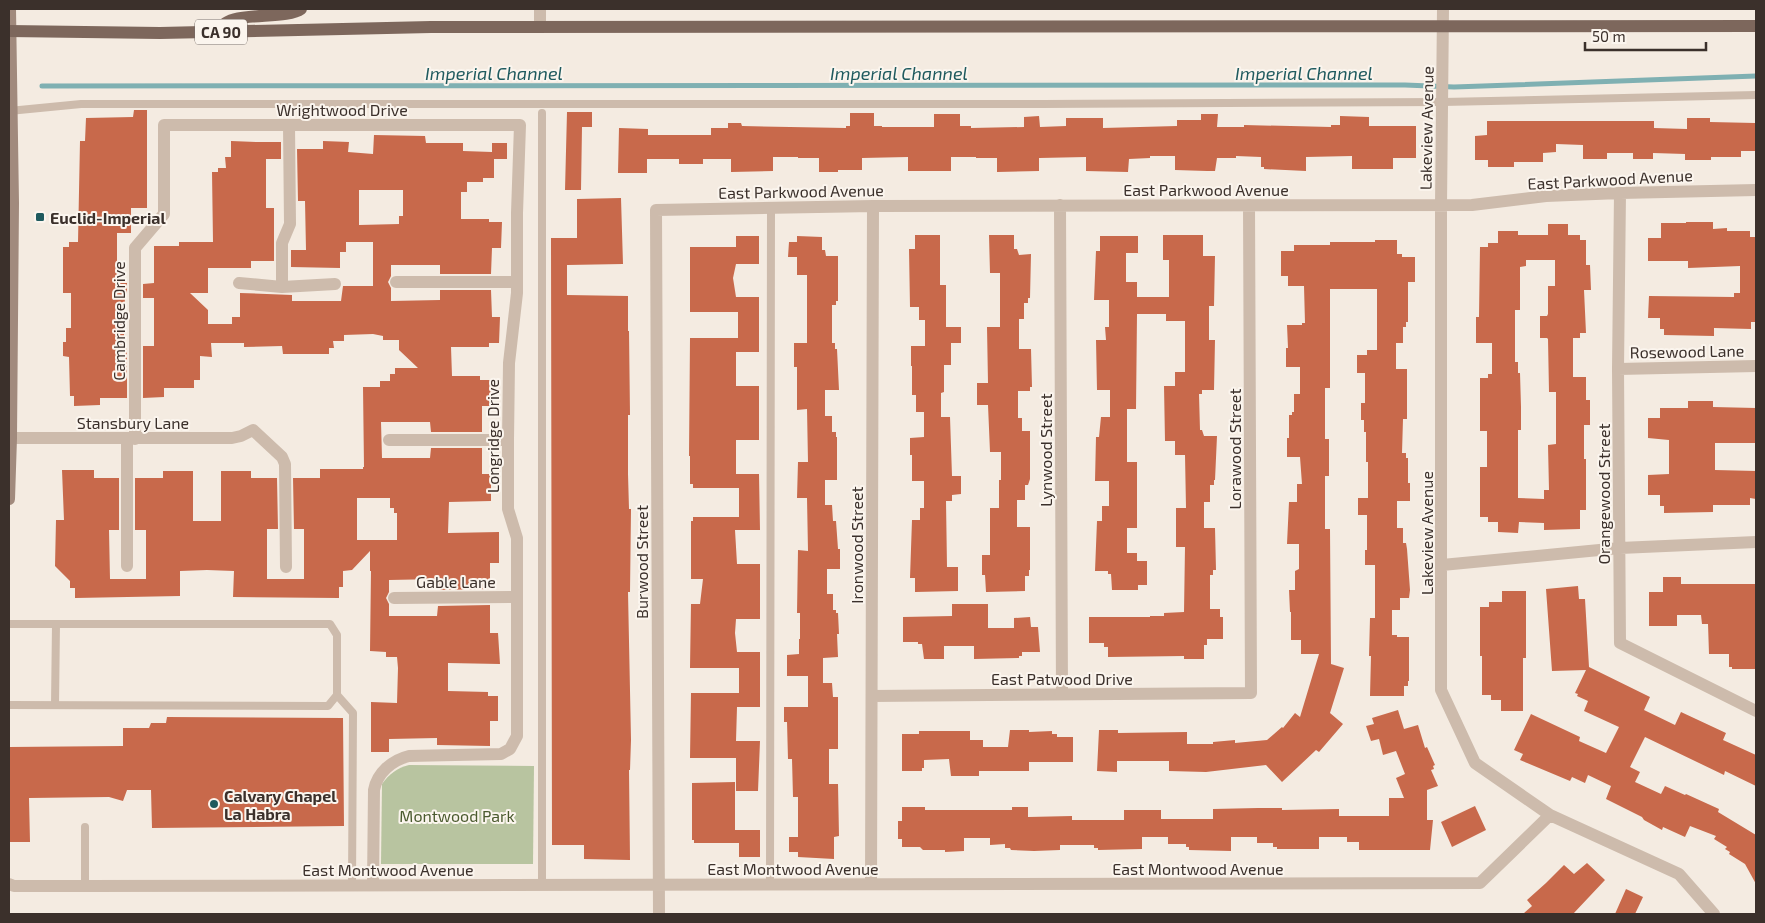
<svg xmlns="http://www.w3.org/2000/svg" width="1765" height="923" font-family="'Exo 2',sans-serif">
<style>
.green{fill:#b8c4a0}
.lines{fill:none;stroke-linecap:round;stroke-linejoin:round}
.stream{stroke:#7fb0b2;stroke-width:5}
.building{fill:#c8694b;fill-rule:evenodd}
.lane{stroke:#cdbbac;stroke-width:8}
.street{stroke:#cdbbac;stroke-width:12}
.secondary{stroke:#a18a7d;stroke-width:12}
.primary{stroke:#7d675c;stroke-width:12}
.poi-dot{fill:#1f5a5e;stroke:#fbf5ee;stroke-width:2}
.labels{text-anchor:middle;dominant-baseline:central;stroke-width:4;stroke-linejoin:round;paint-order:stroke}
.shield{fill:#fbf5ee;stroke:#756b66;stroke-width:1}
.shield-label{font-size:15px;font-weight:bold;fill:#3b302b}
.street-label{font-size:16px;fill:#3b302b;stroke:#fbf5ee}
.poi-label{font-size:16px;font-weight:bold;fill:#3b302b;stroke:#fbf5ee;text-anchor:start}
.park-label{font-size:16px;fill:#4a5a2e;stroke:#fbf5ee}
.water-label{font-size:18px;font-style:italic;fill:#1f5a5e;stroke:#fbf5ee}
</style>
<rect width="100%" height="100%" fill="#f4ebe1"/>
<!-- green -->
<path class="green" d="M409 765 534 766 533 864H381L382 784C389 774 397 768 409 765Z"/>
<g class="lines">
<!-- stream -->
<path class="stream" d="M42 86 1405 85 1454 87 1756 76"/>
</g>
<!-- building -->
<path class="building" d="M134 110H147V208H131V233H117V283H127V298H125L124 313V346H127V398H100V405L74 406V396H70L69 357 63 356V342H66V328H71V293H63V247H69V242H78L80 141H85L86 118 133 117Z
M567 112H592V127H582L581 190H565Z
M850 113H874V126H882V127H934V114H960V126H971V128L1024 127V117L1039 116 1040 127 1066 126V118H1103V128L1177 126V120H1201V114H1218L1217 127H1244V125L1331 127V125H1340V116L1369 117V126H1416V158H1393V169H1352V156L1306 157V171L1264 169V167H1261V157L1236 156V158H1217L1215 171H1207L1175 170V156H1150V158L1129 159 1128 172 1086 171V157L1039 158V171L997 172V158H976V157H951V171H908V157L862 158V170H838V172H819V158H798V157H773V171L731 172V159H703V164H679V159H647V173H618L619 128 648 129V135H711V128H728V123H741L742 126 846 128V126H850Z
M1687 118H1710V122L1755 123V151H1741V157H1711V160H1685V154L1653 153V159H1633V153H1607V159H1583V145L1556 144V152L1543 153V162H1514V167H1488V160H1475V136L1487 135V121H1654V128L1687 129Z
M374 135 425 136 426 143H463V151L492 152V143H507V159H494V178H483V182H467V192H461V219H489V222H502L501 248H492L491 274H440V265H391V276L388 282 391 288V301L440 300V290H491L492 317H500L499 343H489V347H451L452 376H480V380H491L490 406H482V432H431L430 422H381L382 458H430L431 448H482V474H491V501L449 502 448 533 499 532V563H490V589L438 590V579L389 580V592L386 598 389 604V616H437L438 606 490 605V633H498L500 664 448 663V691L488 692V696H498V721H490V746L437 745V738L389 739V752H371V702L397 703 398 668 397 657H386V652L370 651 371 571H370V551L352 570 343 571V587H339V598L233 597 234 571 207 570 180 571V596L75 598V588H70V581L55 566 56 520H64L62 470H94V478H119V530H109L110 579H146V530H135V478H163V471H193V521H221V471H251V478H277L278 529H267V579H304V529H294L293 478H320V469H363V467H364L363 387H380V381H390V374H395V368H418L399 350V340H383V336L373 334 344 335V341H333L334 348H329V354H283L282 346 244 347V343H211L212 357 200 356V380H194V388H164V397L143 398V346H154V298H143V284L154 283V246H179V242H213L212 172H218V168H226L225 157H231V141L257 142H281V159H266V208H274V261H251V268H208V293H190L208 310V324H232V317H240V293L292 295V301H341L343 286H373V242H346V252H340V268L291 267V250H306L305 201H298L297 149H323V141L349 142 348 152 373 154ZM359 190H403V216H399V224L359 225ZM357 498H390V508H394V513H397V540H357Z
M621 198 623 264 567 265V295L628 296V331H629L630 415H628V474L629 509H631L630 592H628L631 740 630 770H629L630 860 584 859V845H552L551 238H577V199Z
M1686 222H1713V229L1727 228V231H1750V237H1756V322H1751V329L1714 328V336L1664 335V329H1660V318H1648L1649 296 1734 297V293H1740V266L1688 268V261H1648V238H1661V223H1686Z
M1548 224H1568V235H1580V240H1586V265H1590L1591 290H1584L1586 333H1580V338H1573V377H1586V400H1590V425H1584V459H1586V510H1580V529L1544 530V523L1519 522 1518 533 1498 532V522H1488V517H1480V467H1487V431H1480V378H1488V374H1492V343H1476V317H1479L1480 247H1488V243H1498V231H1518V235H1548ZM1526 260H1555V286H1548V314L1547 316H1540V338H1547L1548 339 1549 392H1556V444L1548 445 1549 490H1544V499L1518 498V430H1521V407L1520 373H1518V362H1515V310H1520V267L1526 266Z
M915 235H940V285H946V327H961V343H951V365H944V392L941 393V417H950L952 476H961V494L952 495V501H946L947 567H958V591L915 592V578H910L912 520H920V508H924V481H912V455H910V438L924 437V412H916V395H912V366H911V346H925V320H919V307H910L909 249H915Z
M989 235H1014V249H1017L1019 255 1031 254 1030 298H1028V303H1024V319H1019V349H1031L1032 387H1030V391H1018V418H1022V431H1030V479L1028 485H1025V500H1017V527H1030V570H1029V576H1025V591L986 592 985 575H982V555H990V508H999V480H1001V452H990L988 405H977V383H988L987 327H1000V273H990Z
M1163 235H1203V256H1215L1214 306H1209V340H1215L1214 390H1202V394H1199L1200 430H1202L1204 436H1217L1215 480H1214V485H1210V502H1204V528H1215L1216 570H1213V575H1210V609H1220V617H1223V639H1207V645H1204V659H1184V656L1108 657V647H1104V643H1089V617H1150V616H1164V613L1184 612 1185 547H1176V508H1186L1185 455H1175V441H1165L1164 386H1175V372H1185V321H1166V314H1137L1136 409H1127V462H1137V528H1127V553H1137V561H1147V585H1138V590H1112L1111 574H1108V571H1095L1097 521H1102V506H1109V481H1095L1096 437H1099L1101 417H1110V390H1097L1096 340H1106L1105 327H1109V300H1094L1096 251H1100V236H1138V253H1126V282H1137V297H1169V260H1163Z
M736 236H759V264H736L733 278 736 297H759V352H736V386H759V440H736V474H759L760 530H735L737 564H760V619H736L735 633 737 652H760V707H737L736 741H760L758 791H736V758H690L691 693H739V668H690L691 604H700L703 579H691V521H693V517H739V488H693V484H690V456H689L690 338H738V312H690V247H736Z
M797 236 822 237V250H825L826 256H838V301H836V305H832V343H835V349H837L839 390H825V416H832V432H836V437H837V480H825V505H832L833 521H836L838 549H840V569H827V594H833V610H836V613H838L839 634H837L838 657 823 658V683H832L833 697H838V749H829V784H838L839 836 834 837V859L798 857V852H789V837H798V797H793L792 759H788L787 722H784V707H808V676H787V655L799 654V639H800V613H797L798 550 808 551 807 498H797L798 462H808L807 409 797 410V367H794V343H807V275H797V257H788L789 242H797Z
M1375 240H1397V254H1402V257H1415V282H1408V322H1406V327H1403V343H1396V369H1407V419H1403L1402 453H1406V458H1408V483H1410V501H1397V528H1403V543H1406L1407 549 1410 590 1409 598H1400V610H1392V635H1397V637H1409V681H1408V686H1404V696H1370L1371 656H1369L1370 618H1375V565H1365V550H1367V515H1358V498H1368V462H1366V432H1364V420H1361V403H1365V373H1357V355H1367V350H1377V289H1330V388H1325V439H1329V476H1325V529H1330L1331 664 1344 668 1330 713 1343 724 1319 752 1316 750 1282 782 1266 765 1206 772 1169 771V761H1117V772L1097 771 1099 730H1118V733L1187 732V744H1213V742L1235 740V743L1267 740 1282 727 1283 728 1295 713 1300 717 1319 654H1301V640H1291V612H1290L1289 590H1295V571L1299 569V544H1287L1289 502H1297V484H1302L1300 457H1287V438H1289V415H1292V412H1294V394H1300V367H1286V348H1288L1287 325H1302V323H1305L1304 286H1288V276H1281V251H1294V245H1330V242H1375Z
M1688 401H1713V407L1756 408V443H1715V470L1756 471V499L1750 498V505H1713V512L1664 513V506H1660V495H1648V475L1669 474V440L1648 438V418H1660V408H1688Z
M1663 577H1681V584H1756L1755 669H1732V667H1729V654H1709L1708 624H1702L1701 615H1677V626H1649V592H1663Z
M1578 586 1579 599H1585L1589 667 1650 697 1644 710 1675 725 1681 712 1726 733 1723 740 1756 755V786L1725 771 1724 775 1645 737 1630 767 1640 772 1635 782 1661 794 1665 786 1685 795 1686 794 1719 809 1718 812 1756 835V884L1745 864 1729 854 1730 852 1725 849 1727 847 1714 839 1716 836 1690 826 1685 837 1663 827 1662 830 1644 820 1642 817 1606 799 1611 786 1588 775 1585 783 1572 777 1570 781 1520 760 1523 754 1514 750 1531 714 1580 737 1579 741 1606 753 1619 727 1584 711 1588 701 1577 696 1578 694 1575 693 1586 670 1552 671 1546 589Z
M1502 591H1526V658H1523V711H1501V700H1491V695H1482V656H1480V607H1489V602H1502Z
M952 604H988V628H1014V618L1030 617 1031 627H1038L1040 652H1022V656H1019V658L974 659V646H944V659H924L922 644H918V642H903V617L952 616Z
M1398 710 1404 729 1418 725 1425 748 1427 747 1435 765 1433 766 1434 769 1431 770 1438 786 1427 790V820H1433L1430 850H1359V842H1347V837H1319V849H1277V847H1273V843H1257V837H1231V851L1189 850V847H1186V844H1168V837H1142V849L1098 850V848H1094V845H1060V850L1034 851 1011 850 1010 848H1005V844L990 845V838H964V851L945 852V850H923L920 847H902V839H898V821H902V807H925V810H1012V807H1028V817L1072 816V820H1124V810H1161V819H1213V809L1258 808H1282V810L1339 809V816H1389V798H1404L1396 778 1405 774 1396 751 1383 755 1379 739 1371 741 1366 726 1374 724 1372 718Z
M167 717 343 718 344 826 152 828 151 790H127L123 801 109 797 29 798 30 842H9V747L123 746V728H149L151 723H166Z
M1010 730H1029V732L1052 731V734H1057V737H1073V762H1029V771H979V776H951L949 759 924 760V768H922V771H902V734H919V731H970V740H983V747H1008Z
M735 782V830H760V857H739V843H694V840H692V783Z
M1475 806 1486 830 1452 847 1441 822Z
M1587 863 1605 880 1573 914H1523L1532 906 1527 900 1546 883 1564 865 1574 874Z
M1626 889 1643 897 1635 914H1615Z"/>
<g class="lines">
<!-- lane -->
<path class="lane" d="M9 111 81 104H1043L1443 102 1756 95
M9 624H330L337 635V695L328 706 9 705
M337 695 353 713 352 885
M55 705 56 624
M85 827V886
M542 885V113
M770 885 771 208"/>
<!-- street -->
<path class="street" d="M540 9V27
M1443 9 1441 205V690L1475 763 1550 815 1679 874 1714 914
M1620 193 1618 369 1620 643 1756 711
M1060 205 1062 694
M396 282H517
M239 283 282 287 335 284
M282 287V243L290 224 289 125
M1618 369 1756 366
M11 438H232L241 436 253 430 282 457 285 464 286 567
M135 439V248L164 214V125H520L517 213V293L509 363 508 440V509L517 538V736L510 749 501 754 409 756C392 760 377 773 374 790L373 885
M389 440H508
M1442 565 1620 548 1756 542
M127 566V438
M394 598 517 597
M872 696 1251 693 1249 205
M9 884 14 886H85L1480 883 1550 815
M871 884 873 206
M659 914 656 210 873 206 1472 205 1546 196 1620 193 1756 190"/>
<!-- secondary -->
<path class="secondary" d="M9 499 11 438 13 203 10 9"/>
<!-- primary -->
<path class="primary" d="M9 31 160 33 431 27 1756 26
M221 32C220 9 285 21 301 9"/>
</g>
<!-- markers -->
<g class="poi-dot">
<rect x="35" y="212" width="10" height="10" rx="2.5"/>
<circle cx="214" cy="804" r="5"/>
</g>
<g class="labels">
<!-- shield labels -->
<rect class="shield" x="195" y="19.5" width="52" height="25" rx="4"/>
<g class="shield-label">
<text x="221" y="32">CA 90</text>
</g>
<!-- street labels -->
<g class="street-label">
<text x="342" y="109">Wrightwood Drive</text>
<text transform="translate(1426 128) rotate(-89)">Lakeview Avenue</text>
<text transform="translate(1610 179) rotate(-3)">East Parkwood Avenue</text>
<text x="1206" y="189">East Parkwood Avenue</text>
<text transform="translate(801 191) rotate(-1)">East Parkwood Avenue</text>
<text transform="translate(118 321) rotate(-90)">Cambridge Drive</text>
<text transform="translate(1687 351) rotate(-1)">Rosewood Lane</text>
<text x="133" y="422">Stansbury Lane</text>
<text transform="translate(492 436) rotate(-90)">Longridge Drive</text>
<text transform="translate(1234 449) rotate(-90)">Lorawood Street</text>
<text transform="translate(1045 450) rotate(-90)">Lynwood Street</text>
<text transform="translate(1603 494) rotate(-90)">Orangewood Street</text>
<text transform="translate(1426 533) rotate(-90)">Lakeview Avenue</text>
<text transform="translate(856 545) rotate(-90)">Ironwood Street</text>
<text transform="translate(641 562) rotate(-90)">Burwood Street</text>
<text x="456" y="581">Gable Lane</text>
<text x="1062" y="678">East Patwood Drive</text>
<text x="793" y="868">East Montwood Avenue</text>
<text x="1198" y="868">East Montwood Avenue</text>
<text x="388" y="869">East Montwood Avenue</text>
</g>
<!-- poi labels -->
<g class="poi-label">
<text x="50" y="217">Euclid-Imperial</text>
<text x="224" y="795">Calvary Chapel<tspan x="224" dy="18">La Habra</tspan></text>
</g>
<!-- park labels -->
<g class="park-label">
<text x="457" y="815">Montwood Park</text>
</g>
<!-- water labels -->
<g class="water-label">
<text x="494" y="73">Imperial Channel</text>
<text x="899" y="73">Imperial Channel</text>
<text x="1304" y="73">Imperial Channel</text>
</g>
</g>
<!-- border -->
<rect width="1765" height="923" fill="none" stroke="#3b302b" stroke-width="20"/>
<!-- scale -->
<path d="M1585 42v8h121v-8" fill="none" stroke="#3b302b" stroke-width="2.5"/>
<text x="1592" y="42" font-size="15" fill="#3b302b" stroke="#fbf5ee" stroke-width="4" paint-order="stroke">50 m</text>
</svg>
